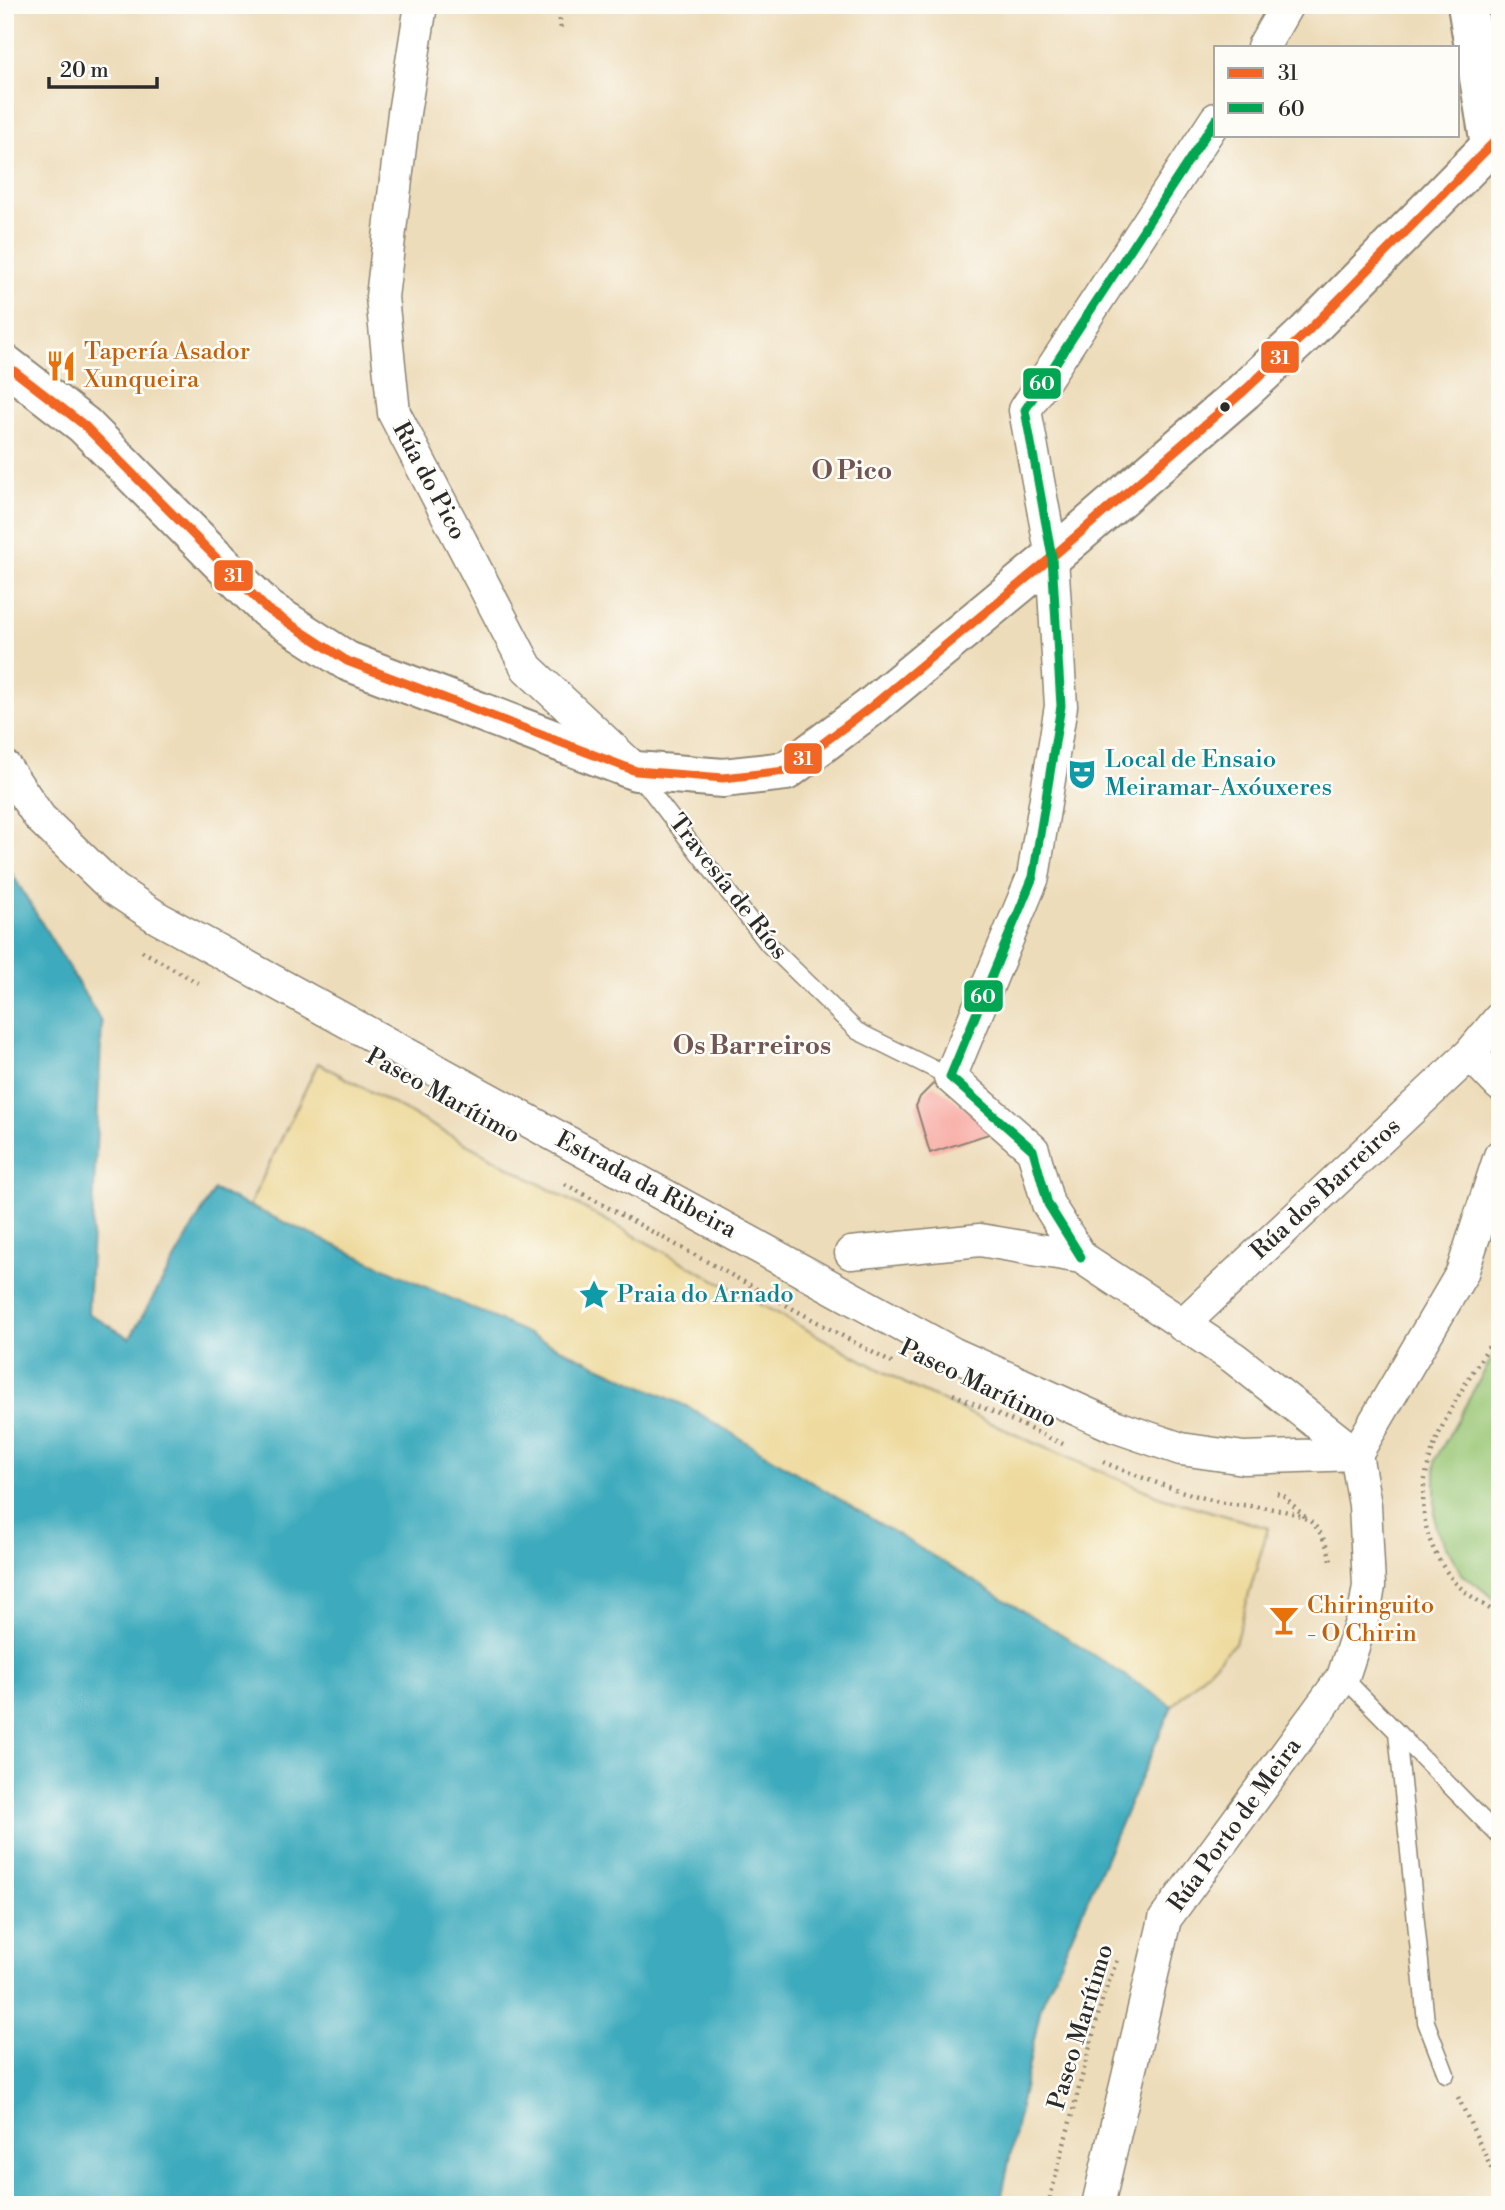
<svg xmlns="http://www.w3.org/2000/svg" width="1505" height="2210" font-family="'Libre Bodoni',serif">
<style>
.green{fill:#99c674;stroke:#627850;stroke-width:2}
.sand{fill:#eeda9e;stroke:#8c8264;stroke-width:2}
.water{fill:#3eabbd;stroke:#346b74;stroke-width:2}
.building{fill:#f7a59e}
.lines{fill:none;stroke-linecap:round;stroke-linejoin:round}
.lane-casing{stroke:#8c8472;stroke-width:19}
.street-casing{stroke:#8c8472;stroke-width:35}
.secondary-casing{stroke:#8c8472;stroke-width:42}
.primary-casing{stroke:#8c8472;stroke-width:42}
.path{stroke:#8c8472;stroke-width:4.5;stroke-dasharray:2 5;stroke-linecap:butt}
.lane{stroke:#fff;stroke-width:16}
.street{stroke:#fff;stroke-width:32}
.secondary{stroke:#fff;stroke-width:38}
.primary{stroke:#fff;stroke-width:38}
.bus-1-casing{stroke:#fdfcf7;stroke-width:14}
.bus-2-casing{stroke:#fdfcf7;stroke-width:14}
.bus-1{stroke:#f26522;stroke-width:9}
.bus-2{stroke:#00a651;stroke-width:9}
.bus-dot{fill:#2b2b2b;stroke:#fdfcf7;stroke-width:2.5}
.labels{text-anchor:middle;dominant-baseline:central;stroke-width:5;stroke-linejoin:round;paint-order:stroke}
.food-label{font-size:24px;fill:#c56008;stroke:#fdfcf7;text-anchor:start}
.street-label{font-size:24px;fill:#2b2b2b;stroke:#fdfcf7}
.culture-label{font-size:24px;fill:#0d838f;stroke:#fdfcf7;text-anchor:start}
.neighbourhood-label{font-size:26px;font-weight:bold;fill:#725653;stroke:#fdfcf7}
.line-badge{stroke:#fdfcf7;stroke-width:2.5}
.badge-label{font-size:19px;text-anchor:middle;font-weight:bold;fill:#fff}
</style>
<rect width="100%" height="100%" fill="#fdfcf7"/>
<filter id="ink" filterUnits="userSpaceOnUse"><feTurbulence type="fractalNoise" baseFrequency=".0143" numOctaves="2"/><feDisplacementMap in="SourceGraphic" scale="14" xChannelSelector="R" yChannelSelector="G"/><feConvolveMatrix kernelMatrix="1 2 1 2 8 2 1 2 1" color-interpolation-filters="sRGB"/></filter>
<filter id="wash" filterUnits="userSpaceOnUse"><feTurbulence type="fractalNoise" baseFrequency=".00686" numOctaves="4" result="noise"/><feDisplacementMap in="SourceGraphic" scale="28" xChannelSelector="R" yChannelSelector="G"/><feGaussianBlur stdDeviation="1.57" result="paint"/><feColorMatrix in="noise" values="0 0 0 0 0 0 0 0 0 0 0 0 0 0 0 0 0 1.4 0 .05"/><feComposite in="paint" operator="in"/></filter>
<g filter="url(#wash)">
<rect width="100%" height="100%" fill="#eddcb9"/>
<!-- green -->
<path class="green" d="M1500 1343V1603L1462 1574 1435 1527V1460Z"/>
<!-- sand -->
<path class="sand" d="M318 1063 908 1385 1036 1444 1161 1497 1268 1528 1235 1643 1172 1706 690 1408 249 1206Z"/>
<!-- water -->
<path class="water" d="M5 862 102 1023 88 1313 130 1338 214 1190 690 1408 1056 1631 1172 1706 1041 2006 1000 2205H5Z"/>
<g id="blocks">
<!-- building -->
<path class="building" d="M933 1084 987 1123 992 1133 930 1153 916 1106 920 1097Z"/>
</g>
</g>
<g filter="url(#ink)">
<use href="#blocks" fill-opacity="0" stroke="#8c8472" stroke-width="2"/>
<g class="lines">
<!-- lane casing -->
<g class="lane-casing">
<path id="lane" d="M640 777 768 944 857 1031 950 1077
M1343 1677 1500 1837
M1397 1732 1426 2022 1446 2074"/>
</g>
<!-- street casing -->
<g class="street-casing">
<path id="street" d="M421 5 404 113 382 297 394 413 527 668 630 765
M1263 47 1287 5
M5 767 40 818 114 889 158 918 954 1354 1114 1426 1181 1449 1244 1458 1356 1454
M1470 1054 1500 1085
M851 1253 980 1240 1081 1257 1234 1358 1356 1454
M1081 1257 1048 1204 1033 1150 950 1077 1033 877 1061 706 1052 557 1025 410 1216 119
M1182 1325 1470 1054 1500 1018
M1356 1454 1462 1273 1500 1156
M1098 2205 1165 1919 1343 1677 1365 1610 1369 1586 1365 1505 1356 1454"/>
</g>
<!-- secondary casing -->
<g class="secondary-casing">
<path id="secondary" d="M1467 5 1490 145"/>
</g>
<!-- primary casing -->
<g class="primary-casing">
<path id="primary" d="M5 364 84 425 267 609 347 661 636 771 723 778 786 771 871 707 1052 557 1244 391 1306 333 1500 136"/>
</g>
<!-- path -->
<path class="path" d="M558 5 561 29
M142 951 202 985
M565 1184 892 1363
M1500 1329C1452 1406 1383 1494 1453 1580 1465 1594 1485 1605 1500 1616
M953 1394 1063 1444
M1103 1462C1139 1477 1177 1491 1215 1501 1241 1507 1291 1506 1311 1522 1321 1530 1328 1548 1331 1560
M1277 1493 1283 1495 1307 1519
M1458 2097 1500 2187
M1048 2205 1103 1997 1117 1960"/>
<!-- lane -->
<use href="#lane" class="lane"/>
<!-- street -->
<use href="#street" class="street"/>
<!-- secondary -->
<use href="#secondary" class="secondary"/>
<!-- primary -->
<use href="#primary" class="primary"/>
<!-- bus-1 casing -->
<g class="bus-1-casing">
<path id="bus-1" d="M5 364 84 425 267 609 347 661 636 771 723 778 786 771 871 707 1052 557 1244 391 1306 333 1500 136"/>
</g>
<!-- bus-2 casing -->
<g class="bus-2-casing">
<path id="bus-2" d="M1081 1257 1048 1204 1033 1150 950 1077 1033 877 1061 706 1052 557 1025 410 1216 119"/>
</g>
<!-- bus-1 -->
<use href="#bus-1" class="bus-1"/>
<!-- bus-2 -->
<use href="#bus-2" class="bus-2"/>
</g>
</g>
<!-- icons -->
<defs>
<g id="restaurant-bare" transform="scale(2.415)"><path d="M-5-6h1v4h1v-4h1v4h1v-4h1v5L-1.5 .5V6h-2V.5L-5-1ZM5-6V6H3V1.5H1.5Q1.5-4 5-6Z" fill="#e8710a" stroke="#fdfcf7" stroke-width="2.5" paint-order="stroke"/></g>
<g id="theatre-bare" transform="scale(2.415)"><path d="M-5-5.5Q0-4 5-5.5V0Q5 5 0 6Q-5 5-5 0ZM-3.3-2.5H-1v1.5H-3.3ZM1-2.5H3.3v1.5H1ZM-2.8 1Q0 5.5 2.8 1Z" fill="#0f9aa8" stroke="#fdfcf7" stroke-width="2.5" paint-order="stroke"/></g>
<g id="sight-bare" transform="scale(2.415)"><path d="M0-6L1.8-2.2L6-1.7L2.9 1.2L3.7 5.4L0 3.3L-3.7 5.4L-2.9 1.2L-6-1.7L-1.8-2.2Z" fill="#0f9aa8" stroke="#fdfcf7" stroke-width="2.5" paint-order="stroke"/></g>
<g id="bar-bare" transform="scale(2.415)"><path d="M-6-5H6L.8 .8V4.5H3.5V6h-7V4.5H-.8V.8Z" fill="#e8710a" stroke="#fdfcf7" stroke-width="2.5" paint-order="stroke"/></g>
</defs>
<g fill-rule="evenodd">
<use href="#restaurant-bare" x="61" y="366"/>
<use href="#theatre-bare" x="1082" y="774"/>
<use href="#sight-bare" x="594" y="1295"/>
<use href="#bar-bare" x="1284" y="1620"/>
</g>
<!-- markers -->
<circle class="bus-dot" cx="1225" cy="407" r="6"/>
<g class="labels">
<!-- food labels -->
<g class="food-label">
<text x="84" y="352">Tapería Asador<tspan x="84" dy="28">Xunqueira</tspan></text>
<text x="1307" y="1606">Chiringuito<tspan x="1307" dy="28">- O Chirin</tspan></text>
</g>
<!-- street labels -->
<g class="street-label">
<text transform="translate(429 481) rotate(62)">Rúa do Pico</text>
<text transform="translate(728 887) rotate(52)">Travesía de Ríos</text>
<text transform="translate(443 1096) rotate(29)">Paseo Marítimo</text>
<text transform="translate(646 1185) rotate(28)">Estrada da Ribeira</text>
<text transform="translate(1326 1189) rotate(-43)">Rúa dos Barreiros</text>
<text transform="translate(978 1384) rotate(26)">Paseo Marítimo</text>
<text transform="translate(1235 1825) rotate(-54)">Rúa Porto de Meira</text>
<text transform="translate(1081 2027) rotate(-73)">Paseo Marítimo</text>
</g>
<!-- culture labels -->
<g class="culture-label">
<text x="1105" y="760">Local de Ensaio<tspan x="1105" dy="28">Meiramar-Axóuxeres</tspan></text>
<text x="617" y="1295">Praia do Arnado</text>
</g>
<!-- neighbourhood labels -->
<g class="neighbourhood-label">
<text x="852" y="471">O Pico</text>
<text x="752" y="1046">Os Barreiros</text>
</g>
</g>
<g class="line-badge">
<rect x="1260" y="340" width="40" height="34" rx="7" fill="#f26522"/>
<rect x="1022" y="367" width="40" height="33" rx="7" fill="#00a651"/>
<rect x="213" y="559" width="41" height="33" rx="7" fill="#f26522"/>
<rect x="783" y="742" width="40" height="33" rx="7" fill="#f26522"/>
<rect x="963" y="979" width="41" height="34" rx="7" fill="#00a651"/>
</g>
<g class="badge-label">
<text x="1280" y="364">31</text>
<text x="1042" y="390">60</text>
<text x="234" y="582">31</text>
<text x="803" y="765">31</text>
<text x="983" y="1003">60</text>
</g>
<!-- margin -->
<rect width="1505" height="2210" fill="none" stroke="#fdfcf7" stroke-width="28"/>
<!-- legend -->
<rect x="1214" y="46" width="245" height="91" fill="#fdfcf7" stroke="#a9a8a5" stroke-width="2"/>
<rect x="1228" y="68" width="35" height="10" fill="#f26522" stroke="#a9a8a5" stroke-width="2"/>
<text x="1278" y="80" font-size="21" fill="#2b2b2b">31</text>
<rect x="1228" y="103" width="35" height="10" fill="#00a651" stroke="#a9a8a5" stroke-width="2"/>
<text x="1278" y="116" font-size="21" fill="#2b2b2b">60</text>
<!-- scale -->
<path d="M49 77v10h108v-10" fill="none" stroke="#2b2b2b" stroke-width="3.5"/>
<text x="60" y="77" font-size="21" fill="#2b2b2b" stroke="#fdfcf7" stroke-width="5" paint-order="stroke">20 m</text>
</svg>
